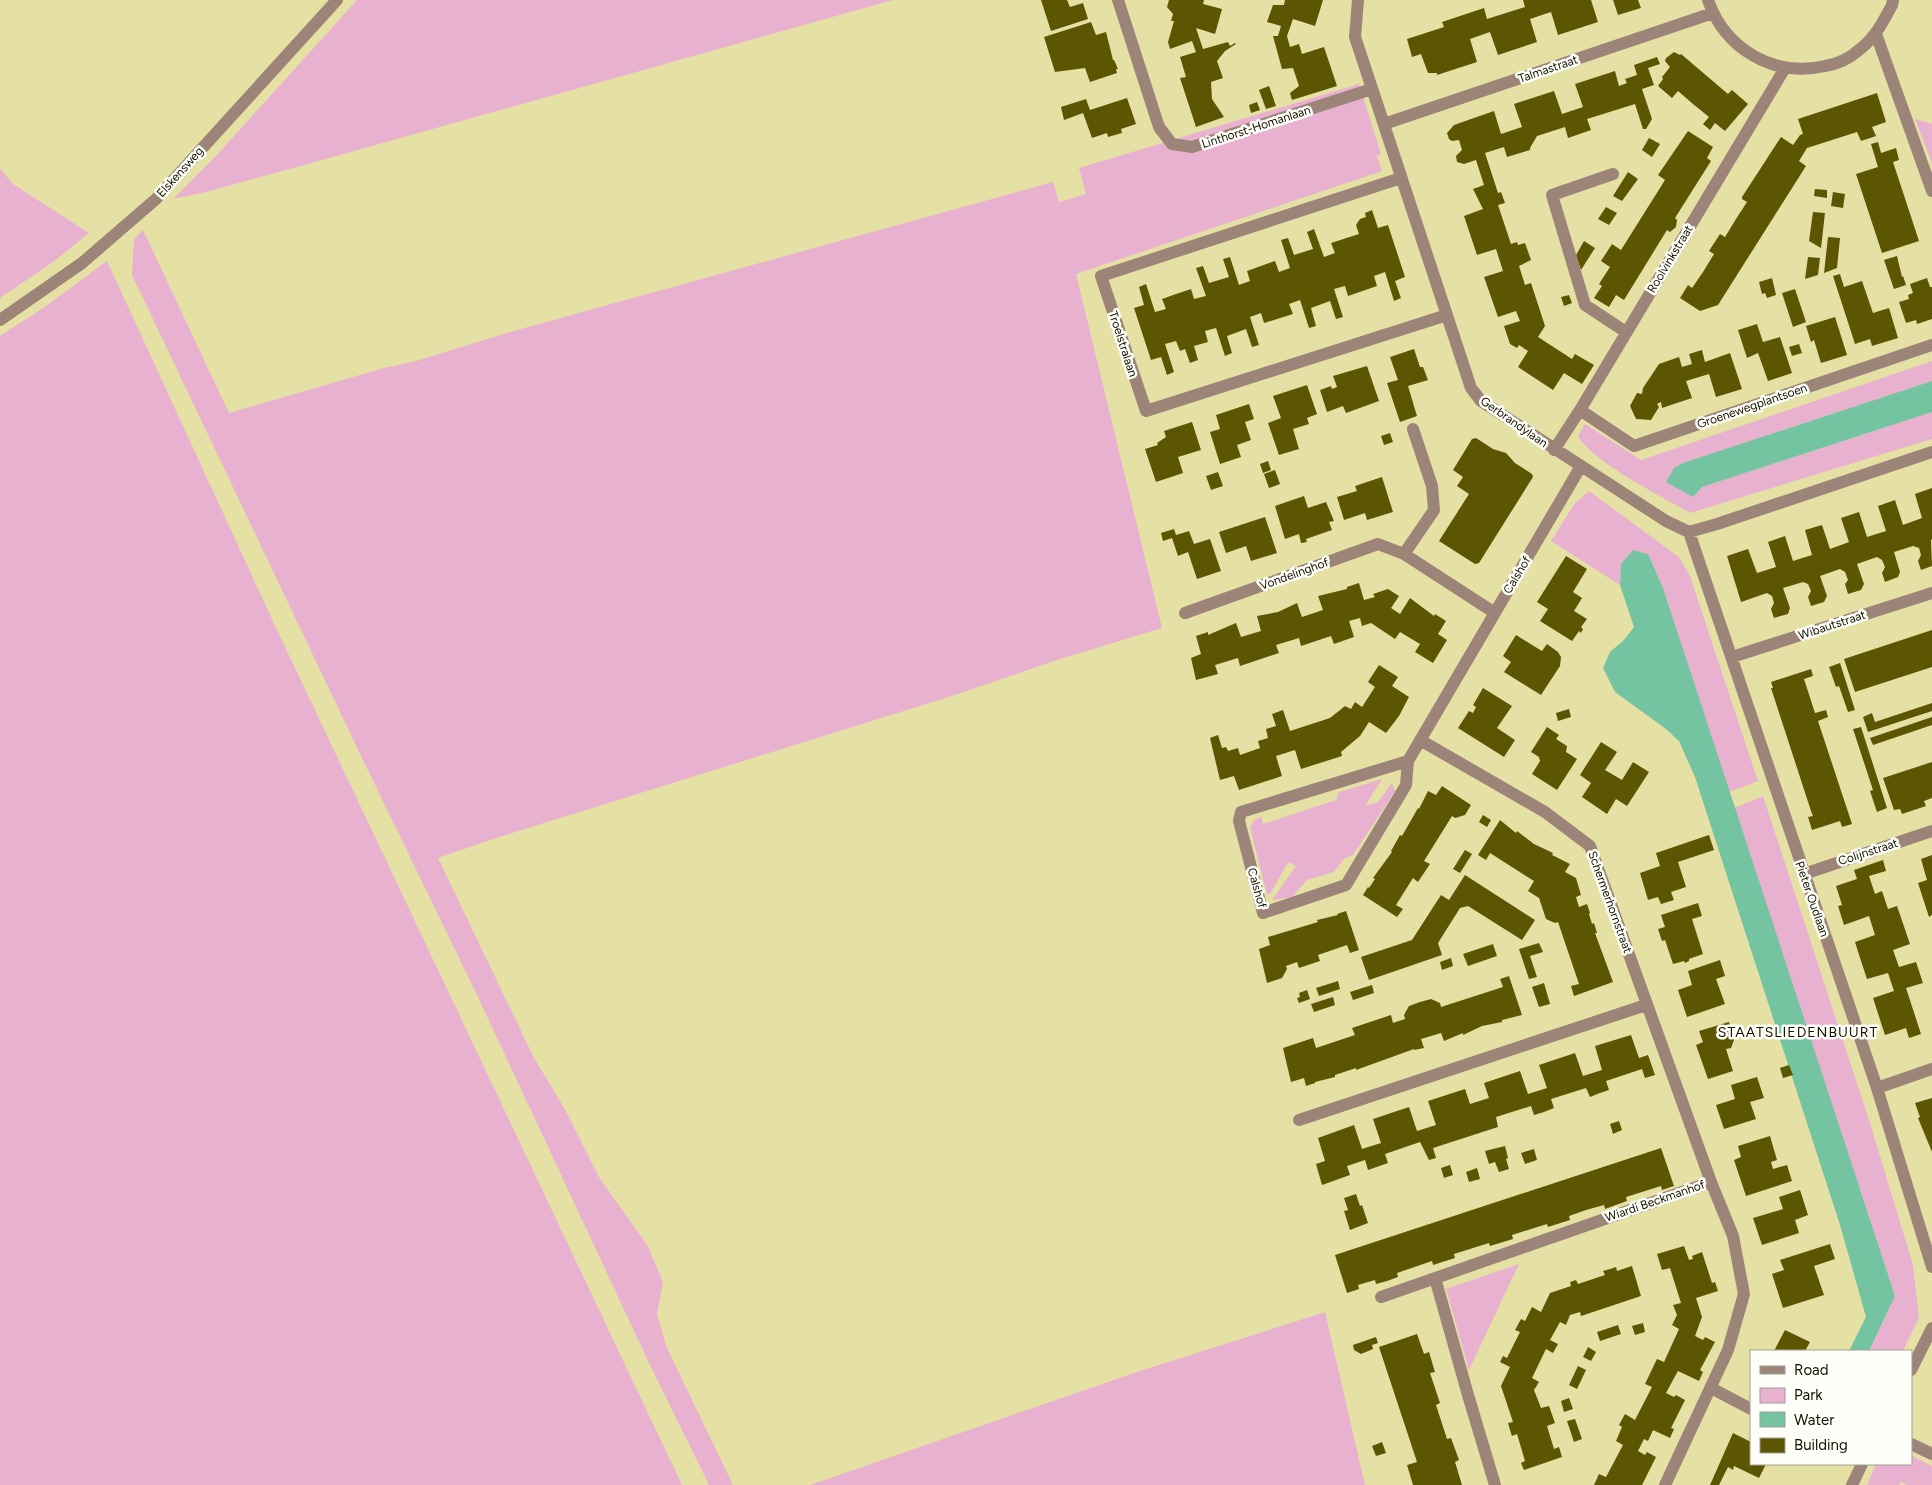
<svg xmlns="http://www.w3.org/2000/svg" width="1932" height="1485" font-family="Figtree,sans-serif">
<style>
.green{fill:#e9b1d0}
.water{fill:#74c3a1}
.building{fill:#5c5602}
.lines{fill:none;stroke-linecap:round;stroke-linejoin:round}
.minor{stroke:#9d8478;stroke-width:12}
.labels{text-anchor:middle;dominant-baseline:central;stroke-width:5;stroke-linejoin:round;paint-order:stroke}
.street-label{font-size:12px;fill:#131100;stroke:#fffff9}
.neighbourhood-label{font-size:14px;letter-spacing:1px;fill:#131100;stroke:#fffff9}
</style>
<rect width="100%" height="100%" fill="#e5e1a4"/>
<!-- green -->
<path class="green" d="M357 0H893L308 164 206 192 173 199 215 157Z
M1359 84 1381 154 1377 156 1382 171 1076 274 1162 628 1057 660 955 695 493 839 438 858 534 1058 566 1111 599 1177 647 1245 663 1282 657 1314 667 1348 733 1485H709L648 1361 477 995 361 756 132 275 134 239 143 230 229 413 384 368 416 361 510 332 1053 182 1059 202 1086 194 1079 168Z
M1915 119 1932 124V163Z
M0 168 13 184 89 233 53 262 0 298Z
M107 261 278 632 682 1485H0V336L46 306Z
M1932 361V381L1683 463 1693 497 1702 487 1932 412V439L1690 513C1663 497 1592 462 1578 436L1585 424 1641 460Z
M1589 491 1679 557 1690 576 1758 781 1729 792 1663 588 1648 554 1633 550 1621 564 1620 585 1551 541 1575 503Z
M1382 779 1365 806 1378 802 1392 783 1395 791 1353 855 1344 859 1334 872 1307 880 1292 897 1272 900 1296 866 1288 862 1270 894 1267 895 1250 828 1254 820 1261 817 1263 824 1336 800 1339 792Z
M1763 796 1870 1123 1913 1265 1919 1318 1903 1351H1869L1895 1296 1734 808Z
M1519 1264 1469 1370 1446 1289Z
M1325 1312 1365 1485H810L1137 1372Z
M1911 1455 1932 1466V1485H1907L1901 1482 1899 1485H1867L1876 1464H1911Z"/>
<!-- water -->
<path class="water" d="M1932 381V412L1702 487 1693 497 1666 482 1674 468 1683 463Z
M1633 550 1648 554 1663 588 1895 1296 1869 1351H1849L1866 1317 1840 1225 1695 777 1679 741 1666 729 1615 692 1603 668 1610 652 1624 640 1634 627 1620 585 1621 564Z"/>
<!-- building -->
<path class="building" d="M1041 0H1067L1070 7 1083 3 1088 19 1051 31Z
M1169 0H1204L1203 4 1222 9 1215 34 1196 28 1203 49 1228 42 1230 46 1235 43 1236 44 1225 51 1217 61 1223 78 1211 82 1212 99 1224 117 1196 127 1180 78 1186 77 1180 57 1196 52 1192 41 1170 49 1168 42 1174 21H1171L1173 14 1167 7Z
M1285 0H1323L1315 26 1293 19 1287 36 1290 47 1299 44 1302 54 1324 47 1337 86 1292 100 1290 93 1299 86 1293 68 1282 69 1273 36H1278L1281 26 1267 22 1273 5H1284Z
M1523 0H1591L1598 22 1558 35 1551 12 1530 19 1537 42 1498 55 1490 32 1470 39 1477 62 1437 75V73H1428L1421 54 1412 57 1407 39 1444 27 1442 22 1484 8 1487 19 1525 7Z
M1613 0H1638L1641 8 1618 15Z
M1091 22 1096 35 1106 32 1113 60H1114L1118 69H1116L1117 73 1090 82 1085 68 1055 72 1044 37Z
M1674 52 1680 55 1681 54 1728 94 1732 90 1748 104 1725 131 1715 123 1710 130 1703 124 1709 117 1693 104 1678 91 1672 98 1658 86 1663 79 1662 77 1670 67 1665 61 1666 58Z
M1657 57 1660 64 1648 68 1654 85 1642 89 1652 119 1646 129H1643L1635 104 1587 119 1591 130 1568 138 1565 127 1537 136 1530 148V150L1507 157 1504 147 1485 153 1498 193 1501 192 1505 203 1498 205 1511 244 1517 242 1518 245 1525 243 1531 260 1519 266 1525 285 1531 283 1545 326 1538 337 1572 359 1575 354 1594 365 1582 384 1564 373 1553 390 1518 367 1528 351 1519 345 1517 348 1510 344 1504 326 1520 321 1516 311 1498 317 1484 277 1503 271 1496 249 1477 255 1464 216 1483 209 1473 189 1484 185 1476 160 1464 164 1457 162 1456 156 1462 150 1459 140 1452 141 1449 139 1447 133 1454 125 1494 111 1501 134 1522 127 1514 104 1554 91 1562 114 1583 107 1575 84 1615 71 1619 86 1627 83 1625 79 1637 75 1634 65Z
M1269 86 1276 106 1266 109 1259 90Z
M1877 93 1886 122 1872 127 1876 136 1861 141 1857 132 1807 148 1799 161 1806 166 1718 305 1700 311 1680 298 1688 285 1692 288 1703 272 1714 254 1709 251 1720 234 1725 237 1736 219 1747 202 1742 199V197L1781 137 1793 145 1800 135 1803 134 1798 119Z
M1127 98 1136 124 1121 129 1122 133 1108 137 1107 133 1092 138 1083 113 1064 120 1061 107 1086 99 1090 110Z
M1257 102 1260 110 1251 113 1249 105Z
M1688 131 1713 147 1707 158 1711 161 1675 218 1677 220 1676 227 1670 232 1667 230 1624 300 1616 295 1609 307 1594 298 1602 286 1599 284 1610 267 1601 261 1612 244 1621 250 1665 180 1658 175Z
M1649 138 1660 144 1652 157 1642 150Z
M1878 142 1881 153 1896 148 1899 160 1893 162 1919 241 1882 253 1856 174 1878 167 1871 144Z
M1628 172 1638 179 1622 201 1613 196Z
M1815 189 1827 190V198L1814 196Z
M1833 192 1845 194 1843 208 1831 206Z
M1606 207 1617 213 1609 225 1598 219Z
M1372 210 1378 228 1388 225 1405 277 1395 281 1401 298 1394 301 1385 272 1374 276 1377 286 1348 296 1345 286 1334 289 1343 317 1336 319 1330 301 1311 308 1316 326 1309 328 1300 300 1289 304 1293 314 1264 323 1261 313 1250 317 1259 345 1252 347 1246 329 1227 336 1232 353 1225 356 1216 328 1205 331 1208 342 1194 346 1198 360 1190 363 1185 349 1180 351 1176 341 1165 344 1174 372 1167 375 1161 357 1151 360 1134 308 1144 305 1139 287 1146 284 1155 312 1166 309 1162 299 1176 294 1191 289 1194 299 1206 296 1196 268 1203 266 1209 283 1229 277 1223 259 1230 257 1239 285 1250 281 1247 271 1275 261 1279 272 1290 268 1281 240 1288 238 1294 255 1313 249 1307 232 1314 229 1324 257 1335 253 1331 243 1359 234 1356 225 1360 219 1366 217 1365 213Z
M1813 212 1825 213 1821 248 1809 241Z
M1828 237 1840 238 1837 268 1824 273Z
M1584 241 1595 248 1581 270 1576 255Z
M1897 256 1902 277 1903 276 1906 285 1894 289 1884 260Z
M1808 257 1820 258 1818 275 1805 279Z
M1840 274 1844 287 1862 281 1873 313 1889 308 1898 338 1872 346 1870 339 1855 344 1833 276Z
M1772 278 1776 295 1767 298 1765 293 1762 294 1759 282Z
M1927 278 1930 287H1932V319L1917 324 1916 320 1906 323 1899 302 1909 299 1908 295 1913 293 1910 284Z
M1795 289 1806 322 1793 327 1782 293Z
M1569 295 1572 303 1564 306 1561 297Z
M1835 317 1847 355 1821 363 1814 340 1811 342 1806 326Z
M1757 324 1763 342 1780 337 1792 373 1768 381 1758 353 1747 358 1738 330Z
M1799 344 1802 353 1792 356 1789 347Z
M1414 349 1420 367H1423L1428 380 1408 386 1417 416 1400 422 1387 383 1398 380 1390 357Z
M1702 350 1705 362 1730 353 1742 389 1716 397 1709 374 1686 381 1692 398 1662 408 1661 402 1657 404 1659 407 1651 420 1636 419 1630 406 1637 393 1642 394 1643 388 1659 364 1679 357 1682 367 1692 364 1689 354Z
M1367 366 1379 401 1346 413 1343 406 1327 412 1320 390 1331 386 1332 389 1337 387 1333 376Z
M1307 385 1317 414 1307 418 1309 424 1293 429 1299 449 1279 455 1268 423 1281 418 1273 396Z
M1249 404 1254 419 1245 422 1251 440 1237 445 1241 457 1220 464 1210 432 1220 429 1216 415Z
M1192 422 1201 450 1178 457 1183 473 1156 482 1145 449 1158 445 1157 443 1166 437 1164 431Z
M1390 433 1393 442 1384 445 1381 436Z
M1476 438 1493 449 1506 453 1515 463 1532 474 1533 477 1479 563 1475 564 1439 541 1469 494 1457 486 1463 477 1453 470 1472 439Z
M1268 461 1271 470 1263 473 1260 464Z
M1275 470 1280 484 1269 488 1264 474Z
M1218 472 1223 486 1211 490 1206 476Z
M1382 477 1393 512 1367 520 1365 513 1344 520 1337 497 1357 491 1355 486Z
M1932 488V539L1931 540 1932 566 1921 570 1918 561 1921 555 1919 548 1913 546 1894 552 1900 572 1898 577 1885 582 1882 573 1885 567 1882 560 1877 557 1857 564 1864 584 1861 590 1848 594 1845 584 1848 580 1845 572 1840 569 1820 576 1827 596 1824 602 1811 606 1808 597 1811 591 1808 584 1803 582 1783 588 1790 608 1788 614 1774 618 1771 609 1774 603 1772 596 1767 593 1741 602 1727 556 1748 549 1757 573 1776 567 1768 542 1785 536 1793 561 1812 555 1805 530 1822 525 1830 549 1849 542 1841 518 1859 512 1867 537 1886 531 1878 506 1895 500 1903 525 1922 518 1915 494Z
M1304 496 1308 508 1326 502 1334 521 1329 522 1332 530 1306 539 1307 542 1301 543 1299 534 1285 539 1275 506Z
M1265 517 1277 553 1251 561 1246 546 1226 553 1219 532Z
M1174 529 1176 535 1189 531 1194 544 1210 539 1221 571 1197 579 1188 552 1178 556 1172 538 1163 541 1161 533Z
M1566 556 1587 569 1573 592 1582 598 1574 611 1587 619 1581 627 1583 629 1581 633 1579 631 1572 641 1540 621 1548 609 1537 602Z
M1359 583 1364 600 1375 597 1373 594 1388 589 1399 596 1391 608 1400 614 1410 598 1434 616 1435 614 1446 621 1438 634 1447 640 1433 663 1415 652 1420 644 1400 632 1395 639 1371 623 1362 626 1360 618 1349 621 1354 637 1334 644 1331 636 1301 646 1299 638 1276 645 1279 653 1240 666 1238 658 1215 665 1218 674 1196 680 1191 658 1201 654 1196 636 1208 632V635L1236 623 1241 637 1261 631 1257 616 1278 612 1297 603 1302 617 1323 610 1318 596 1347 589V587Z
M1932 630V667L1855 692 1844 659Z
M1516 635 1542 651 1547 644 1558 652 1561 657 1560 666 1541 695 1504 672 1511 662 1503 656Z
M1840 663 1855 710 1848 712 1839 686 1836 687 1829 667Z
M1379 665 1398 677 1392 686 1409 697 1399 716 1386 733 1369 722 1360 736 1341 752 1342 756 1301 769 1295 750 1276 756 1282 776 1239 790 1234 776 1220 780 1210 738 1218 735 1222 748 1226 747 1228 751 1238 748 1240 755 1260 748 1258 741 1268 738 1266 729 1276 726 1272 714 1283 710 1290 731 1330 718 1345 706 1351 709 1355 702 1362 707 1375 687 1368 682Z
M1811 669 1813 676 1804 679 1815 713 1826 710 1828 717 1818 721 1852 824 1842 827 1840 821 1812 830 1808 817 1813 816 1811 811 1771 688H1773L1771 682Z
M1483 688 1512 706 1497 728 1515 740 1504 757 1458 728 1469 711 1473 713 1476 707 1473 705Z
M1932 703V711L1868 732 1863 717 1872 713 1875 722Z
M1569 709 1571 717 1558 721 1556 713Z
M1932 717V725L1873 745 1870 738Z
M1547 727 1559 735 1556 739 1567 746 1566 752 1577 759 1557 790 1532 774 1540 761 1539 757 1531 752Z
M1861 727 1887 808 1877 812 1870 791 1873 790 1853 729Z
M1601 742 1617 752 1605 770 1622 780 1633 762 1649 772 1627 806 1616 799 1607 814 1582 797 1591 783 1580 775Z
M1932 762V798L1924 801 1926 806 1902 814 1900 809 1894 810 1883 778Z
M1442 786 1471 805 1465 815 1455 818 1452 816 1424 861 1430 864 1418 882 1413 878 1396 905 1403 909 1397 917 1363 895 1368 887 1369 888 1375 879 1373 878 1392 852 1391 851 1400 835 1402 836 1418 808 1419 809 1428 791 1436 795Z
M1483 815 1491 820 1487 827 1479 822Z
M1500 820 1516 833 1517 831 1534 844 1553 853 1552 855 1570 864 1565 872 1576 878 1581 895 1576 897 1579 907 1587 904 1590 913 1589 914 1592 924 1594 923 1597 933H1595L1613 982 1574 996 1571 986 1579 984 1558 922 1555 923 1546 919 1539 898 1528 891 1534 881 1490 853 1486 860 1478 855Z
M1709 835 1714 850 1678 862 1686 887 1671 892 1674 900 1661 904 1658 897 1648 900 1640 873 1660 866 1656 853Z
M1465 850 1472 854 1460 873 1453 869Z
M1932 855V915L1929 917 1918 883 1927 880 1921 859Z
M1883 860 1886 871 1869 876 1875 894 1882 891 1888 909 1897 906 1910 944 1893 950 1899 967 1916 962 1923 983 1906 988 1921 1034 1909 1038 1906 1028 1885 1035 1873 998 1894 991 1888 973 1867 979 1861 961 1855 942 1875 935 1869 916 1844 925 1838 906 1842 905 1836 886 1857 879 1854 870Z
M1465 875 1535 920 1522 940 1468 906 1460 908 1438 943 1442 955 1369 980 1361 957 1412 940 1441 895 1449 900Z
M1698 903 1702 916 1692 919 1703 954 1689 959V961L1685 963 1684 961 1673 964 1665 940 1662 941 1658 929 1665 927 1661 915Z
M1346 911 1359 950 1350 953 1347 945 1318 955 1320 961 1299 968 1297 962 1286 966 1287 969 1282 978 1267 983 1259 949 1270 945 1268 937 1318 922 1317 920 1338 915 1337 914Z
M1539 943 1543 952 1530 956 1537 977 1529 979 1519 949Z
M1493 944 1497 956 1468 966 1463 954Z
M1451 958 1453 966 1442 970 1440 962Z
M1720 960 1725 976 1716 979 1725 1004 1687 1017 1678 990 1692 985 1688 971Z
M1509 976 1522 1015 1502 1020V1022L1482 1026 1463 1035V1033L1444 1041 1441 1033 1421 1039 1424 1048 1414 1050V1049L1356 1070V1068L1335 1075V1077L1315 1082V1083L1306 1086 1304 1078 1291 1082 1283 1048 1313 1038 1316 1048 1355 1035 1352 1028 1391 1015 1393 1023 1405 1019 1404 1015 1409 1006 1420 1002 1431 999 1440 1003 1441 1007 1503 987 1500 979Z
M1338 981 1340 989 1319 996 1316 988Z
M1544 983 1550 1004 1539 1007 1532 987Z
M1372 985 1374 993 1353 1000 1350 992Z
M1307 990 1310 999 1299 1003 1297 998 1300 997 1299 993Z
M1333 997 1335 1005 1314 1012 1311 1004Z
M1729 1022 1734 1040 1731 1048 1726 1049 1733 1071 1708 1079 1696 1045 1703 1042 1699 1031Z
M1631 1035 1639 1058 1648 1055 1655 1075 1645 1078 1642 1069 1606 1081 1609 1090 1600 1093 1590 1097 1586 1088 1551 1099 1554 1108 1544 1112 1534 1115 1531 1106 1496 1117 1498 1127 1433 1148 1436 1158 1429 1160 1420 1142 1385 1154 1388 1163 1368 1170 1365 1160 1347 1166 1350 1175 1322 1185 1316 1164 1325 1161 1318 1138 1354 1125 1362 1149 1381 1143 1373 1119 1409 1107 1417 1131 1436 1125 1428 1101 1465 1089 1470 1104 1489 1098 1484 1083 1520 1071 1528 1094 1547 1088 1539 1065 1575 1053 1583 1076 1602 1070 1595 1046Z
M1789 1065 1793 1075 1783 1078 1780 1068Z
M1757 1077 1764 1098 1750 1102 1756 1119 1724 1129 1716 1105 1735 1099 1731 1085Z
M1932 1098V1152L1918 1118 1920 1117 1915 1103Z
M1619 1121 1622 1130 1613 1134 1610 1124Z
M1770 1136 1777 1160 1771 1162 1773 1169 1787 1165 1792 1181 1746 1196 1734 1160 1741 1157 1738 1146Z
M1505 1146 1508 1158 1506 1159 1509 1169 1499 1172 1495 1162 1489 1164 1485 1151Z
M1661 1148 1674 1186 1662 1190 1661 1186 1626 1197 1627 1201 1605 1209 1604 1205 1586 1210 1569 1216 1570 1220 1548 1227 1547 1224 1512 1235 1513 1239 1490 1246 1489 1243 1454 1254 1455 1258 1433 1265 1432 1261 1397 1273 1398 1277 1387 1281 1376 1284 1375 1280 1358 1285 1359 1289 1347 1293 1335 1255Z
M1534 1149 1537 1160 1525 1164 1521 1153Z
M1450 1165 1453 1175 1444 1178 1441 1168Z
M1477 1168 1480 1179 1469 1182 1466 1172Z
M1800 1190 1808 1215 1795 1220 1799 1233 1762 1245 1753 1218 1783 1209 1779 1197Z
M1356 1194 1360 1206 1362 1205 1368 1223 1350 1230 1344 1211 1348 1210 1344 1198Z
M1830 1244 1835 1259 1814 1266 1824 1295 1783 1308 1772 1274 1784 1270 1780 1260Z
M1684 1246 1689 1260 1693 1259 1692 1256 1702 1252 1712 1283 1715 1282 1718 1291 1696 1298 1702 1317 1695 1336 1703 1340 1705 1337 1715 1342 1700 1370 1703 1372 1699 1381 1678 1371 1673 1380 1666 1393 1674 1397 1676 1395 1685 1400 1671 1428 1674 1429 1670 1438 1653 1430 1648 1441 1644 1439 1638 1451 1645 1455 1647 1452 1656 1457 1642 1485H1594L1599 1474 1606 1477 1623 1445 1616 1441 1622 1427 1619 1425 1625 1414 1635 1420 1652 1387 1645 1384 1657 1359 1664 1362 1679 1329 1672 1325 1677 1315 1673 1305 1681 1303 1670 1268 1662 1270 1657 1254Z
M1632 1266 1641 1296 1581 1316 1580 1312 1570 1315 1566 1325 1560 1322 1550 1340 1558 1344 1553 1353 1546 1349 1532 1378 1539 1382 1534 1390 1541 1408 1549 1406 1555 1423 1547 1426 1554 1449 1559 1447 1562 1457 1524 1470 1521 1463 1525 1461 1517 1434 1512 1436 1510 1430 1508 1423 1513 1422 1501 1386 1510 1367 1500 1362 1503 1356 1507 1358 1520 1332 1515 1330 1521 1319 1525 1321 1532 1307 1541 1312 1550 1293 1571 1286 1570 1282 1576 1280 1578 1284 1605 1275 1603 1271 1610 1269 1616 1267 1617 1271Z
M1643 1323 1645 1332 1635 1335 1632 1326Z
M1618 1325 1621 1334 1600 1341 1597 1332Z
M1785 1330 1810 1342 1805 1351H1774Z
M1417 1334 1424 1354 1429 1352 1435 1372 1430 1373 1440 1403 1436 1405 1447 1439 1451 1438 1459 1460 1455 1462 1462 1485H1413L1407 1465 1417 1462 1379 1347Z
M1376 1337 1378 1343 1372 1345 1373 1349 1361 1354 1354 1350 1353 1345Z
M1588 1347 1596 1352 1591 1361 1583 1357Z
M1578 1366 1586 1370 1577 1389 1569 1385Z
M1569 1398 1573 1409 1564 1412 1561 1401Z
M1575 1419 1582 1439 1574 1442 1567 1421Z
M1733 1433 1751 1442V1464H1766L1759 1478 1734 1466 1733 1470 1728 1467 1719 1485H1710Z
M1382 1442 1386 1453 1376 1456 1372 1446Z"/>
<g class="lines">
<!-- minor -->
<path class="minor" d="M1118 0 1159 127 1172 144 1192 147 1372 89
M1358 0 1355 37 1471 388 1481 401 1666 521 1689 532 1717 524 1932 452
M1708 0C1725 49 1774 78 1825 66 1837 64 1850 58 1859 50 1875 38 1883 22 1892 5L1893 0
M1876 34 1932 191
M1384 124 1713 13
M1613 174 1552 195 1585 305 1626 332
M1401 178 1101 276 1146 411 1447 315
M0 320 82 263 156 199 337 0
M1580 410 1634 446 1932 345
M1554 450 1580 410 1785 68
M1689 532 1877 1088 1932 1267
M1404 554 1434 510 1432 486 1413 429
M1185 613 1378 544 1404 554 1495 613
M1732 657 1932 593
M1420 740 1545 812 1590 846 1711 1182
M1408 761 1406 785 1346 885 1263 913 1239 821 1241 812Z
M1408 761 1581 466
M1804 874 1932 831
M1877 1088 1932 1069
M1299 1120 1646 1005
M1435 1278 1468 1395 1495 1485
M1381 1297 1711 1182 1733 1236 1744 1294 1728 1350 1665 1485
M1911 1370 1932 1328
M1711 1388 1751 1409
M1911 1444 1932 1454
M1852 1485 1862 1464"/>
</g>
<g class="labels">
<!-- street labels -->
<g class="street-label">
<text transform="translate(1548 69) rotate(-19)">Talmastraat</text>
<text transform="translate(1256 127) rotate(-18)">Linthorst-Homanlaan</text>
<text transform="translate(180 172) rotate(-48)">Elskensweg</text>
<text transform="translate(1670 259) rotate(-59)">Roolvinkstraat</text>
<text transform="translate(1123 344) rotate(72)">Troelstralaan</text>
<text transform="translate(1752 406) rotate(-19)">Groenewegplantsoen</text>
<text transform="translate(1514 422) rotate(35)">Gerbrandylaan</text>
<text transform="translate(1294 574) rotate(-20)">Vondelinghof</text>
<text transform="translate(1517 575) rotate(-59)">Calshof</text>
<text transform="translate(1832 625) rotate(-18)">Wibautstraat</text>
<text transform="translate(1868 852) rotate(-18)">Colijnstraat</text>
<text transform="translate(1257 888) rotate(74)">Calshof</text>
<text transform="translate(1812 899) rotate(71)">Pieter Oudlaan</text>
<text transform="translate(1610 902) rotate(70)">Schermerhornstraat</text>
<text transform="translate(1655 1201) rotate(-19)">Wiardi Beckmanhof</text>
</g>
<!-- neighbourhood labels -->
<g class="neighbourhood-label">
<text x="1798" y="1032">STAATSLIEDENBUURT</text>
</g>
</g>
<!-- legend -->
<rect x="1750" y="1350" width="162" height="115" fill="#fffff9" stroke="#a1a095"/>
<rect x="1760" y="1366" width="25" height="8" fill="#9d8478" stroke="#a1a095"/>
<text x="1794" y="1375" font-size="15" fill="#131100">Road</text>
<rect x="1760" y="1388" width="25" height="15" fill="#e9b1d0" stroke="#a1a095"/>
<text x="1794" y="1400" font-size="15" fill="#131100">Park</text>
<rect x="1760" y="1412" width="25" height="15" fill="#74c3a1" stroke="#a1a095"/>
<text x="1794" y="1425" font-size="15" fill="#131100">Water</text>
<rect x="1760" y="1438" width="25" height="15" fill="#5c5602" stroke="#a1a095"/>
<text x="1794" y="1450" font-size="15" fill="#131100">Building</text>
</svg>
